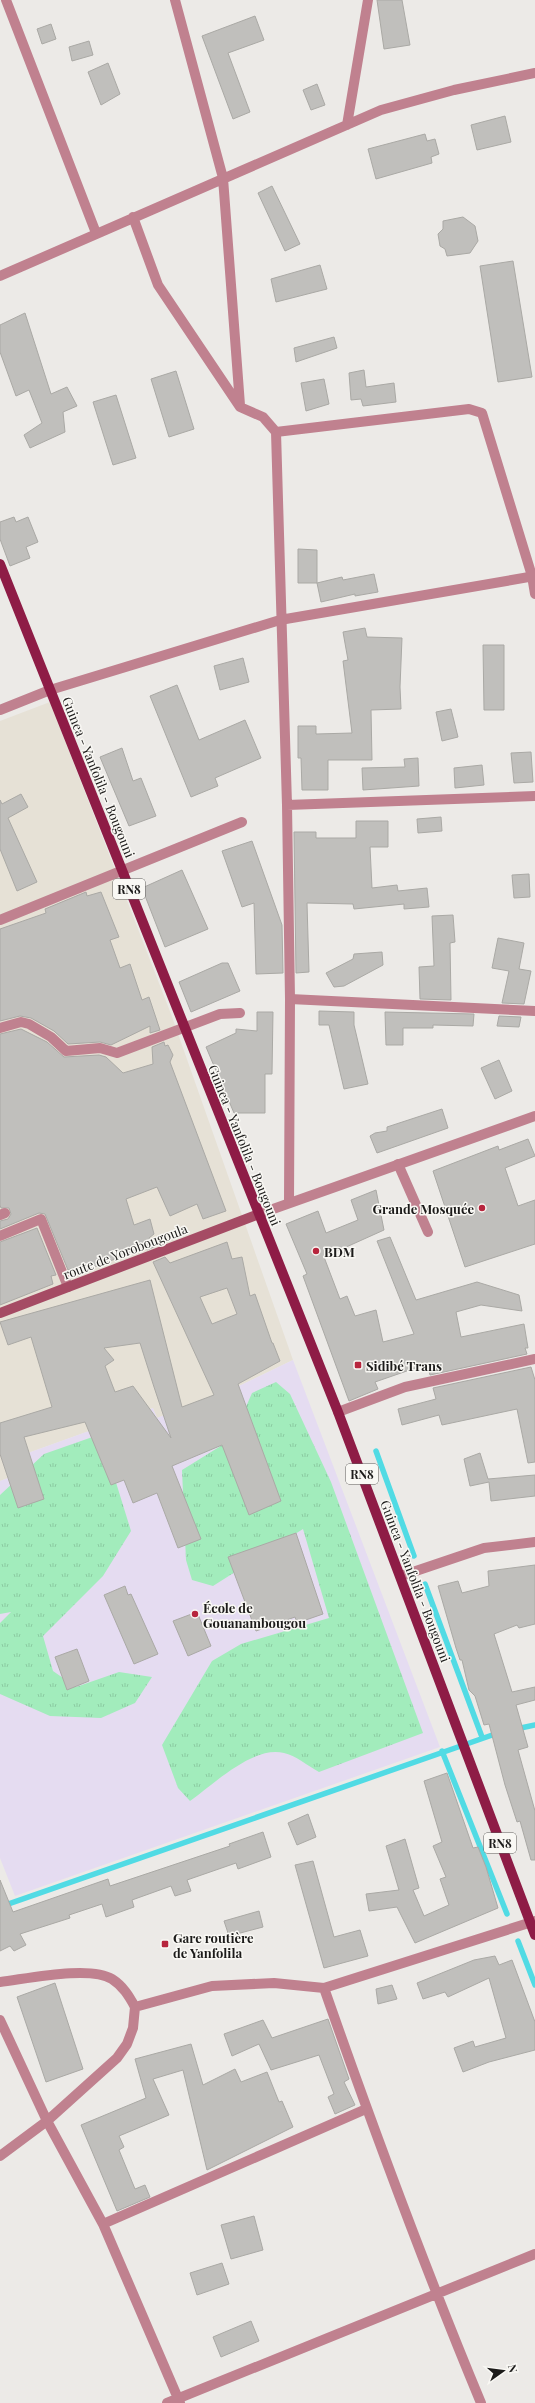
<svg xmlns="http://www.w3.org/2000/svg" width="535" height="2403" font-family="'Playfair Display',serif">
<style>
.built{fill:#e6e1d6}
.education{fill:#e5dcf1}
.grass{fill:url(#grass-tufts)}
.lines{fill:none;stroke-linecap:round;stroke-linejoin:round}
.stream{stroke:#51dbe4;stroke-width:5.5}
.building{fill:#c0bfbc;stroke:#aaa9a5;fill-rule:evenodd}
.service{stroke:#c0818f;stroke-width:10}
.minor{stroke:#c0818f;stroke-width:10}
.tertiary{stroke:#c0818f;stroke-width:10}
.secondary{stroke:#a54b64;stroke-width:10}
.primary{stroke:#8e1c46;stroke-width:10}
.poi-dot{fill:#b7253d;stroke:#f9f8f4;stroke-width:1.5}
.labels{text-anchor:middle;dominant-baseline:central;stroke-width:3;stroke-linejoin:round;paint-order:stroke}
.shield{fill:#f9f8f4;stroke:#5e5d5b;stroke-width:1}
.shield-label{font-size:12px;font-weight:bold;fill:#1c1b1a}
.street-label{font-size:13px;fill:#1c1b1a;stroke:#f9f8f4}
.poi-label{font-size:13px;font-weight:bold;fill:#1c1b1a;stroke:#f9f8f4;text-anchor:start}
</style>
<defs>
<pattern id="grass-tufts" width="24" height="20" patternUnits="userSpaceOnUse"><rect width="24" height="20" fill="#a2ecbc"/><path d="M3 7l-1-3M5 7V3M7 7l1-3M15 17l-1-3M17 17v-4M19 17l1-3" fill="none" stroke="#8bcaa1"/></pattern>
</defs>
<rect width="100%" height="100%" fill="#eceae7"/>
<!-- built -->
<path class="built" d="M50 702 171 1014 293 1360 239 1386 157 1418 153 1408 3 1462 8 1478 0 1481V721Z"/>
<!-- education -->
<path class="education" d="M293 1360 440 1747 15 1896 0 1858V1481L8 1478 3 1462 153 1408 157 1418 239 1386Z"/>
<!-- grass -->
<path class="grass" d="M276 1382 290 1394 331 1482 423 1733 319 1772C308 1766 295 1755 284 1753 253 1745 213 1785 190 1801L178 1788 162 1745 212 1661 241 1644 329 1618 303 1529 213 1586 192 1580 186 1560 182 1470 232 1439 252 1393Z
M101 1434 131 1531 103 1576 43 1636 53 1671 76 1687 119 1672 152 1677 135 1703 101 1718 50 1716 0 1694V1623L11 1612 0 1614V1495L44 1454Z"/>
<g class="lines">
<!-- stream -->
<path class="stream" d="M376 1451 414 1556
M425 1584 482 1737
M516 1729 535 1725
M442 1751 507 1914
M0 1907 498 1733
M518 1941 535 1985"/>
</g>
<!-- building -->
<path class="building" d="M377 0H402L410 45 384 49Z
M255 16 264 40 228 53 250 112 233 119 202 36Z
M51 24 56 39 42 44 37 29Z
M89 41 93 55 72 61 69 47Z
M108 63 120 94 101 105 88 72Z
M317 84 325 105 311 110 303 90Z
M505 116 511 142 477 150 471 125Z
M425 134 427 141 435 139 439 154 431 157 432 163 376 179 368 149Z
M272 186 300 244 285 251 258 193Z
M463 217 475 226 478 241 470 253 447 256 445 249 440 246 438 234 443 229V221Z
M513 261 532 377 498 382 480 266Z
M320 265 327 289 276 302 271 279Z
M25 313 51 394 67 387 77 406 63 412 65 432 30 448 24 435 42 423 29 390 16 396 0 352V325Z
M334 337 337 348 296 362 294 348Z
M364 370 366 387 394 383 396 402 363 406 361 399 351 400 349 373Z
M176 371 194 429 169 437 151 379Z
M324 379 329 404 306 411 301 383Z
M116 395 136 458 113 465 93 402Z
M14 517 16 522 28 517 38 542 26 547 30 558 10 566 0 539V522Z
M298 549 317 550V583H298Z
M374 574 378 592 355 596V594L321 602 317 583 342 577 343 580Z
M365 628 367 637 402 638 400 687 401 709 371 710 372 760H328V790H302L301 758H298V726H316V734L352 733 343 661 348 660 343 632Z
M483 645H504V710H484Z
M243 658 249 682 220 690 214 666Z
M177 685 199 740 245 720 261 758 215 778 218 786 191 797 150 696Z
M451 709 458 737 442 741 436 712Z
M122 748 133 781 141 778 156 816 129 826 100 757Z
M531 752 533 782 514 783 511 753Z
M418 758 419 786 363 790 362 768 405 767 404 759Z
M482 765 484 785 455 788 454 768Z
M21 794 28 807 8 818 37 882 17 891 0 849V800L2 804Z
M441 817 442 831 418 833 417 819Z
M356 821H388V847H370L372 888 397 885 398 891 427 888 429 907 404 909V904L354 909 353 904 307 903 309 972 296 973 294 832H316V838H356Z
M252 841 282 925 283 973 256 974 254 903 242 907 222 851Z
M182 870 208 929 165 947 142 888Z
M529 874 530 897 514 898 512 875Z
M86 892 87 896 101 892 119 937 110 940 120 968 130 964 142 1000 149 997 160 1030 150 1033V1026L111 1045 100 1042 68 1044 54 1031 31 1018 20 1016 0 1021V929L46 913 45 909Z
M453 915 455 942 450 943 451 1000 420 999 419 967 434 966 432 916Z
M498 938 524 943 519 969 531 971 524 1004 502 1003 509 971 492 968Z
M382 952 383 965 344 986 334 987 326 973 353 959 354 954Z
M222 963H228L240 991 191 1012 179 982Z
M319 1011 354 1012V1025L368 1084 344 1089 329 1025H319Z
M257 1012H273L272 1074H265V1113H234L206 1047 236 1033V1029L257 1031Z
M385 1012 474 1014 473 1026 433 1025V1028H403V1045H386Z
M499 1016 521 1017 519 1027 497 1026Z
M21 1029 47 1042 64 1057 99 1055 106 1057 123 1073 153 1064 152 1047 164 1042 165 1046 168 1045 173 1055 170 1062 226 1211 203 1219 197 1204 170 1216 157 1187 126 1199 134 1225 150 1219 154 1234 149 1238 156 1246 147 1250 146 1247 92 1268 90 1263 68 1270 45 1214 39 1213 0 1229V1221L8 1219 11 1214 9 1208H1L0 1205V1034Z
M499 1060 512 1091 495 1099 481 1068Z
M442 1109 448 1128 377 1153 370 1136 375 1133 387 1131V1127Z
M528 1139 535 1156 505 1168 518 1206 535 1200V1244L465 1267 433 1171 498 1146 499 1150Z
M376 1190 384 1230 324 1257 340 1299 347 1296 355 1316 376 1310 383 1342 414 1334 377 1241 390 1237 416 1300 477 1282 519 1295 522 1311 481 1305 456 1312 461 1337 524 1324 528 1348H525L527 1354 430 1375 427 1364 375 1382 378 1389 349 1401 303 1276 307 1274 286 1224 318 1211 326 1233 358 1220 351 1200Z
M37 1228 56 1275 51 1276 53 1284 0 1305V1242Z
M227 1242 232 1259 242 1257 250 1296 255 1294 272 1343H273L280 1361 238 1384 281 1501 249 1515 222 1445 172 1466 201 1539 178 1548 157 1493 133 1503 124 1480 111 1485 85 1422 24 1437 44 1499 18 1508 0 1454V1423L52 1407 31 1337 8 1345 0 1322 150 1280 182 1407 214 1395 153 1262 165 1257 170 1263ZM227 1288 237 1314 212 1324 200 1297ZM140 1343 154 1387 171 1438 133 1386 115 1392 105 1366 114 1360 104 1348Z
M531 1367 535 1380V1462L528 1463 517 1409 442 1425 439 1415 402 1425 398 1409 436 1399 433 1388Z
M480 1453 488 1479 535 1475V1496L491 1501 489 1482 470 1486 464 1459Z
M296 1533 323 1614 297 1623 295 1617 256 1631 228 1557Z
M535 1565V1624L519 1628 517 1625 494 1634 512 1692 535 1687V1700L516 1705 528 1747 518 1750 535 1811V1860H531L520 1821 517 1822 505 1785 489 1724 484 1725 475 1696 469 1690 462 1660H460L456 1648 438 1586 458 1581 462 1593 489 1586 488 1571Z
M125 1586 128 1595 131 1594 158 1654 134 1664 104 1595Z
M197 1612 211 1646 188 1656 173 1621Z
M77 1649 89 1681 67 1690 55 1657Z
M447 1773 473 1848 478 1847 486 1867 498 1908 415 1943 397 1907 369 1911 366 1894 399 1890 386 1846 405 1839 419 1888 413 1890 424 1916 449 1905 440 1879 446 1877 433 1846 442 1842 424 1781Z
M308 1814 316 1837 297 1845 288 1823Z
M263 1832 271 1857 238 1869 236 1863 187 1880 191 1891 175 1896 171 1886 132 1900 134 1907 106 1917 102 1904 69 1915 70 1918 20 1934 26 1945 14 1951 10 1946 0 1951V1880L13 1912 108 1879 110 1886 230 1846 229 1844Z
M313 1861 334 1937 360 1930 368 1956 324 1968 295 1865Z
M259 1911 263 1927 229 1936 224 1921Z
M495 1956 499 1965 512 1960 535 2022V2050L489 2062 463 2072 454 2048 473 2041 475 2047 506 2038 489 1978 448 1997 445 1992 423 1999 417 1983 474 1960Z
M55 1983 83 2069 46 2082 17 1997Z
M392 1985 397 1999 378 2004 376 1989Z
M328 2019 349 2079 344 2082 355 2105 335 2114 328 2097 334 2094 319 2055 271 2070 259 2044 232 2056 224 2034 263 2020 272 2038Z
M191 2044 203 2085 235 2069 241 2082 267 2072 279 2102 282 2101 293 2127 207 2170 183 2070 153 2079 169 2115 119 2136 124 2147 119 2150 135 2189 145 2185 150 2197 117 2211 81 2125 146 2098 135 2059Z
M254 2216 263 2250 231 2259 221 2225Z
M222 2263 229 2284 197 2295 190 2273Z
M251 2321 259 2341 221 2357 213 2337Z"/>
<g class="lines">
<!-- service -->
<path class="service" d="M290 999 535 1011
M0 1028 21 1022 29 1024 51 1037 66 1051 100 1048 117 1053 220 1014 240 1013
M398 1164 428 1232
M0 1215 5 1213
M0 1236 41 1219 68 1287"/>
<!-- minor -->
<path class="minor" d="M6 0 96 233
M175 0 223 178 240 405
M347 125 368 0
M133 217 158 285 240 407 263 417 276 432 287 805 290 999 289 1202
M0 276 381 110 454 90 535 73
M276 432 469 409 482 413 532 576 535 594
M0 710 50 690 280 620 535 576
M287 805 535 796
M0 920 242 822
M338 1412 405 1387 535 1359
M401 1576 484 1548 535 1542
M0 1982C26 1979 90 1965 112 1979 123 1986 129 1996 135 2007
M324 1988C373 2128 424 2266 481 2403
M0 2020 47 2121 103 2224 180 2403
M0 2156 47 2121 117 2058 127 2044 133 2028 135 2007 212 1986 274 1983 324 1988 535 1921
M103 2224 366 2109
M167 2403 535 2254"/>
<!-- tertiary -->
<path class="tertiary" d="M259 1214 535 1116"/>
<!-- secondary -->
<path class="secondary" d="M0 1313 259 1214"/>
<!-- primary -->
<path class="primary" d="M0 564 338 1412 535 1935"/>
</g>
<!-- markers -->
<g class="poi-dot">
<circle cx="482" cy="1208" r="4"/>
<circle cx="316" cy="1251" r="4"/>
<rect x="354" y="1361" width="8" height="8" rx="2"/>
<circle cx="195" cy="1614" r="4"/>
<rect x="161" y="1940" width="8" height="8" rx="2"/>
</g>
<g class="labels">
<!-- shield labels -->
<g class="shield">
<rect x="113" y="879" width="32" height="20" rx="3"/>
<rect x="346" y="1464" width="32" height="20" rx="3"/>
<rect x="484" y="1833" width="32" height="20" rx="3"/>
</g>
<g class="shield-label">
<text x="129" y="889">RN8</text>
<text x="362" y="1474">RN8</text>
<text x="500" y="1843">RN8</text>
</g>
<!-- street labels -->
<g class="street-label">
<text transform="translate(99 777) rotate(68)">Guinea - Yanfolila - Bougouni</text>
<text transform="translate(245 1145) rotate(68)">Guinea - Yanfolila - Bougouni</text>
<text transform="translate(125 1251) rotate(-21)">route de Yorobougoula</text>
<text transform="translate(416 1581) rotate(69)">Guinea - Yanfolila - Bougouni</text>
</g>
<!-- poi labels -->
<g class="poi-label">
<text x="474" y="1208" text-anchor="end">Grande Mosquée</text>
<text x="324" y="1251">BDM</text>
<text x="366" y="1365">Sidibé Trans</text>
<text x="203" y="1607">École de<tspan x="203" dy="15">Gouanambougou</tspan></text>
<text x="173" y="1937">Gare routière<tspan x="173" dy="15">de Yanfolila</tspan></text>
</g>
</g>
<!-- north arrow -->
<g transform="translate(503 2371) rotate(76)" stroke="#f9f8f4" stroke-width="3" paint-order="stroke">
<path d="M0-3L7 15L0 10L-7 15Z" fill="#1c1b1a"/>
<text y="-6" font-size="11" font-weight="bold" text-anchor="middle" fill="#1c1b1a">N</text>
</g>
</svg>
